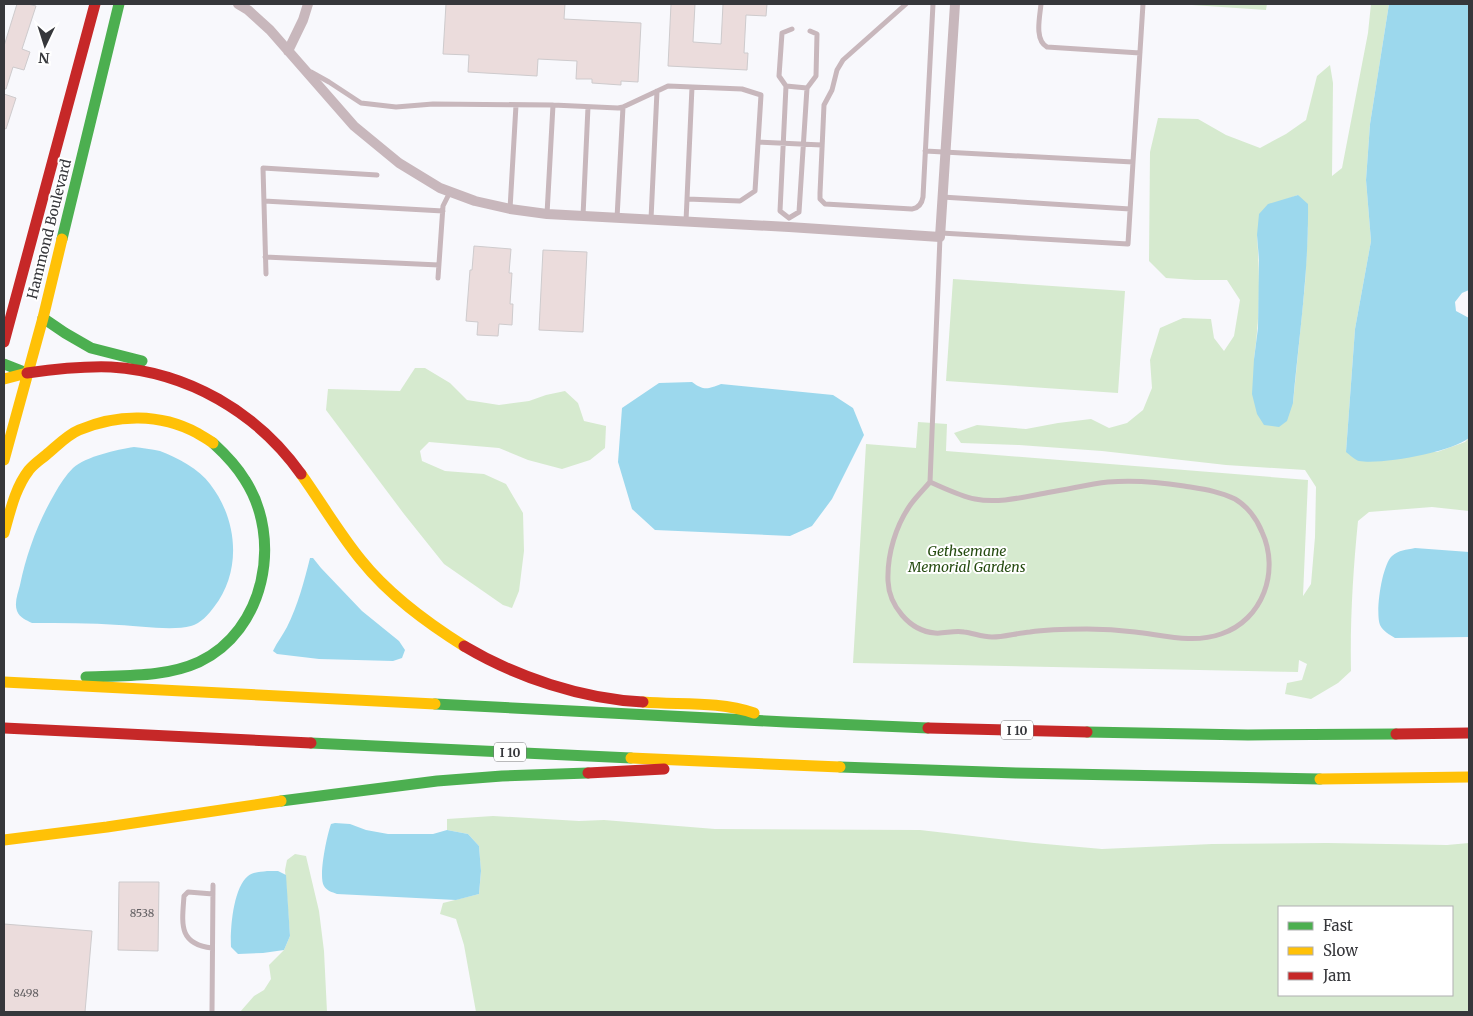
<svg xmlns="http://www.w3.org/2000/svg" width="1473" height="1016" font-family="Merriweather,serif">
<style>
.green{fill:#d6eacf;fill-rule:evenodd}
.water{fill:#9cd8ed}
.building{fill:#ebdcdc;stroke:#cecbcd}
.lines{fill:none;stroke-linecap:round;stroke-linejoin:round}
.lane{stroke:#c8b7bc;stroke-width:5}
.street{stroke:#c8b7bc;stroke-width:10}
.fast{stroke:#4caf50;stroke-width:11}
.slow{stroke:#ffc107;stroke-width:11}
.jam{stroke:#c62828;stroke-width:11}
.labels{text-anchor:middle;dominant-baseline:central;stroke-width:4;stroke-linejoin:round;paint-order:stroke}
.number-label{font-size:11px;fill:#636063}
.shield{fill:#fff;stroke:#727376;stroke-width:1}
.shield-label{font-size:12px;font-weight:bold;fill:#36373b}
.street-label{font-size:14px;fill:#36373b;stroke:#fff}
.park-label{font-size:14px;font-style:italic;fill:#254b10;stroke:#fff}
</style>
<rect width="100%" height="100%" fill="#f8f8fc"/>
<!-- green -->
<path class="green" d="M1177 4H1267L1266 10Z
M1371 4H1389L1370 124 1366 180 1371 241 1355 329 1346 452H1437L1465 442 1469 438V511L1432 507 1369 512 1358 521C1353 571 1350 620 1351 671L1338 683 1311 699 1285 694 1287 683 1302 680 1307 664 1299 660 1298 672 853 663 866 444 916 448 918 422 947 424 946 451 1308 480 1303 596 1311 584 1315 537 1316 487 1305 470 1226 465 1102 451 1019 445 961 443 954 433 977 425 1026 429 1058 423 1091 419 1109 428 1127 423 1143 410 1152 388 1150 360 1160 328 1183 318 1211 319 1214 338 1224 351 1234 336 1240 300 1227 280H1195L1166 278 1149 261 1150 152 1158 118 1198 119 1226 135 1260 148 1286 134 1306 120 1317 76 1330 65 1333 83 1332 176 1342 168 1368 33ZM1298 195 1308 228 1305 284 1293 403 1254 359C1260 318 1260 276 1257 235L1287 199Z
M953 279 1125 291 1118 393 946 381Z
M415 368H425L450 383 467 400 499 405 529 401 546 395 565 391 578 403 584 421 606 426 605 448 590 460 562 469 528 460 499 448 429 442 420 451 422 461 445 471 484 474 506 484 523 513 524 551 519 591 512 608 503 605 444 564 404 514 326 410 328 389 400 391Z
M493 816 579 821 604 820 715 829 920 830 1034 843 1102 849 1212 844 1327 843 1447 845 1469 843V1012H476L464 945 456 919 440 914 443 903 479 894 481 872 479 846 468 834 447 830V819ZM1279 907H1452V995H1279Z
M295 854 306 856 319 911 324 951 327 1012H240L254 996 264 990 271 979 269 965 284 950 290 936 285 870 287 860Z"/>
<!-- water -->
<path class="water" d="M1389 4H1469V290L1462 293 1455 302 1456 311 1469 318V438C1451 452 1382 465 1359 461 1355 460 1350 455 1346 452L1355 329 1371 241 1366 180 1370 124Z
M1298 195 1308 204C1309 270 1299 336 1293 403L1287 421 1279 427 1264 425 1257 414 1252 394 1254 359 1258 328 1259 260 1257 235 1259 214 1268 204Z
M692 382C704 391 708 389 721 384L833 395 853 408 864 435 832 499 812 526 790 536 655 530 632 509 618 462 622 408 659 383Z
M134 447C142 448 152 449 160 451 178 458 199 469 210 484 238 520 242 571 214 607 208 615 201 623 191 626 173 631 138 626 119 625 90 623 61 623 32 623 26 620 20 618 17 611 14 603 18 593 20 585 27 552 38 522 55 493 60 484 66 475 73 468 87 456 116 450 134 447Z
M1415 548 1469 552V637L1395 638C1390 635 1383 631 1380 625 1375 612 1382 565 1392 556 1399 550 1406 550 1415 548Z
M310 558H313L321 568 362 611 399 641 405 650 402 658 393 661 319 659 277 654 273 651C277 642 283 635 287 627 298 605 304 582 310 558Z
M335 823 350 824 366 830 388 834H433L447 830 468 834 479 846 481 871 479 894 456 900 337 894C332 892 327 891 324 886 318 877 327 835 331 824Z
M267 871H278L286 875 290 936 284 950 263 953 238 954 231 947C230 930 233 888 248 876 253 872 261 872 267 871Z"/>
<!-- building -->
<path class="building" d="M17 4H28L36 6 22 49 30 52 24 70 13 67 6 89H4V46Z
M446 4H565L564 19 641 23 638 82 621 81V85L592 83V79H576L577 61 538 59 537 76 468 72 469 55 443 54Z
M671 4H695L693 42 721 44 723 4H767L766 16 746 15 744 53H748L747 70 668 66Z
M4 94 16 98 6 129 4 128Z
M474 246 511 249 509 273H512L510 304H513L512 325 499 324 498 336 477 335 478 322 466 321 470 270H472Z
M543 250 587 252 583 332 539 330Z
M119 882H159L158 951 118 950Z
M4 924 92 931 85 1012H4Z"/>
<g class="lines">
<!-- lane -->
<path class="lane" d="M906 4 843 60 837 70 832 90 824 105 820 193V199L825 204 912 209C919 208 922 203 923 197L933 4
M1041 4C1040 16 1034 40 1047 47L1140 53
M311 72 329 82 361 103 396 107 433 104 553 105 618 108 623 107 668 86 742 89 761 95 755 191 740 201 687 199 686 221
M786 86 807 88
M759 142 822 145
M925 151 1133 162 1128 244 941 233
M1133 162 1143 4
M942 197 1130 209
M687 199 692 87
M264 201 443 211
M510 209 516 105
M547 214 553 105
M583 216 588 107
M617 218 623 107
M789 218 780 211 786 86 779 76 782 33 792 29
M789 218 799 212 807 88 816 76 817 34 810 31
M651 219 657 91
M265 257 439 265
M266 274 263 168 377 175
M438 278 443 206 450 192
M930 482C944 488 960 496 975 499 1000 504 1027 496 1051 492 1070 489 1089 484 1108 482 1133 480 1159 482 1184 486 1202 489 1219 491 1235 499 1247 506 1257 519 1262 532 1280 571 1263 620 1221 634 1193 644 1163 635 1135 632 1119 630 1103 629 1087 629 1068 629 1049 629 1030 632 1017 633 1004 637 992 637 982 637 973 633 964 632 954 630 944 634 935 633 909 631 889 605 888 581 887 554 896 525 911 504 917 496 924 489 930 482L940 237
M212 948C178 944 182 924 184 896L188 892 213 894
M212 1012 213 885"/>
<!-- street -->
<path class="street" d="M238 4 248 10 270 30 354 126 399 163 440 188 475 201 510 209 547 214 789 227 940 237 955 4
M288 51 303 20 308 4"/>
<!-- fast -->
<path class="fast" d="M62 239 119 4
M43 318 65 333 91 348 142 361
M4 364 27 373
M86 677C123 675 164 678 199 662 265 631 283 539 245 480 236 465 225 454 213 443
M435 704 786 722 928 728
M1087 732 1248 735 1396 734
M311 743 631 758
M840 767 1016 773 1320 779
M281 801 437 781 502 776 588 773"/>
<!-- slow -->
<path class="slow" d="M4 379 27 373
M4 460 43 318 62 239
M301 474C321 502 339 533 361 560 389 595 426 622 464 646
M4 533C10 512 15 488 29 470 34 464 40 460 46 455 57 446 67 435 79 430 117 414 160 413 197 433 202 436 208 439 213 443
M4 682 435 704
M643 702C680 705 718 701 754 713
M631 758 840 767
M1320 779 1469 777
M4 840 107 827 281 801"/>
<!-- jam -->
<path class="jam" d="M4 342 95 4
M27 373C55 369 83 366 111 367 188 372 257 412 301 474
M464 646C516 677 582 699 643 702
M4 728 311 743
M928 728 1087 732
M1396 734 1469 733
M588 773 664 769"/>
</g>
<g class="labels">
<!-- number labels -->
<g class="number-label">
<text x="142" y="913">8538</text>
<text x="26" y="993">8498</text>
</g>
<!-- shield labels -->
<g class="shield">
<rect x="1001" y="720.5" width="32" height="19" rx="4"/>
<rect x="494" y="742.5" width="32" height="19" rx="4"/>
</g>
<g class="shield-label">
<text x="1017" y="730">I 10</text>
<text x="510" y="752">I 10</text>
</g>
<!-- street labels -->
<g class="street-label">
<text transform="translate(49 229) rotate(-76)">Hammond Boulevard</text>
</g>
<!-- park labels -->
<g class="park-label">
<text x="967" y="551">Gethsemane<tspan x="967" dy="16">Memorial Gardens</tspan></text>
</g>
</g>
<!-- border -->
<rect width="1473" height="1016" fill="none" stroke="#36373b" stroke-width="10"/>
<!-- legend -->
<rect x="1278" y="906" width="175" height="90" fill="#ffffff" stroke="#afafb1"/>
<rect x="1288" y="922" width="25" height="8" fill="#4caf50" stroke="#afafb1"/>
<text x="1323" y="931" font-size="15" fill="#36373b">Fast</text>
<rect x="1288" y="947" width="25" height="8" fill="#ffc107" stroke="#afafb1"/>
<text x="1323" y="956" font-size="15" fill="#36373b">Slow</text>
<rect x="1288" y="972" width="25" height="8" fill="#c62828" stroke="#afafb1"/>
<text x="1323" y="981" font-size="15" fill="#36373b">Jam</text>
<!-- north arrow -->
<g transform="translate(45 45) rotate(184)" stroke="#ffffff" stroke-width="4" paint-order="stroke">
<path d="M0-4L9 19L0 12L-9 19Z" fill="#36373b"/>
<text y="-8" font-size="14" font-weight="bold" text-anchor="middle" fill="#36373b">N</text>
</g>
</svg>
